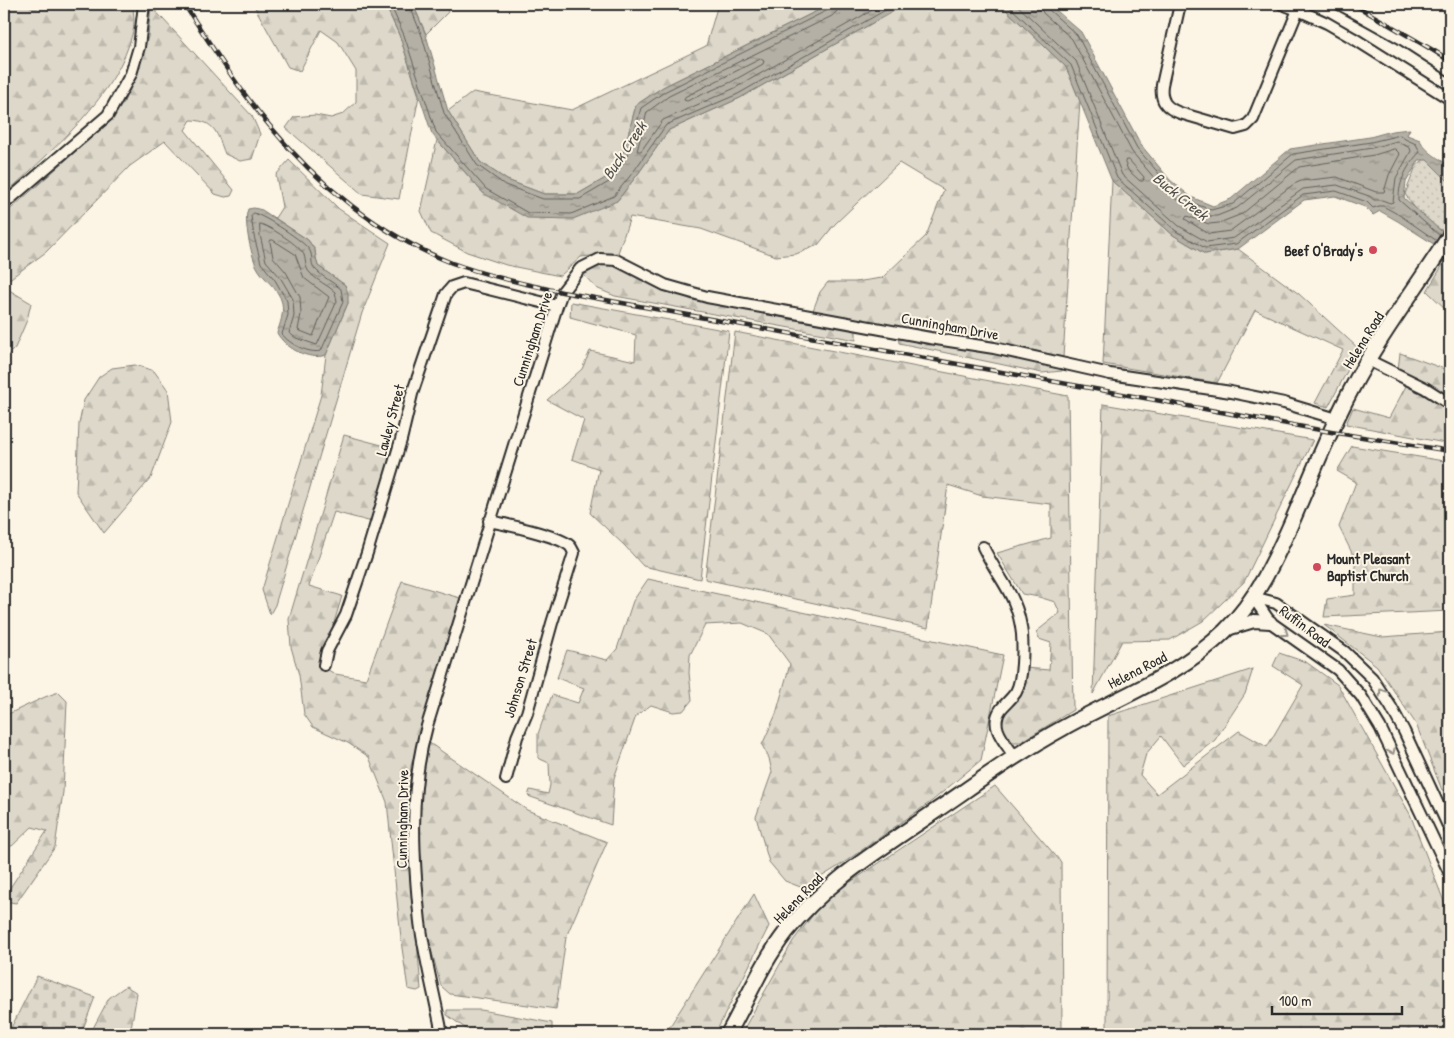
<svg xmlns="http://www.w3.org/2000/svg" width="1454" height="1038" font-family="'Patrick Hand',sans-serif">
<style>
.grass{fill:url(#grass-dots);stroke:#84827a}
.forest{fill:url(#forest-firs);stroke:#84827a}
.cemetery{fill:url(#cemetery-stones);stroke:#84827a}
.water{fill:url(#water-ripples);stroke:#7d7b74}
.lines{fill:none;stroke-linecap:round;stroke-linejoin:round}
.shore{stroke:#62605c;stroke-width:1}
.minor-casing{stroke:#2b2b2b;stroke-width:14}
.tertiary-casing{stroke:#2b2b2b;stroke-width:16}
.secondary-casing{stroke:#2b2b2b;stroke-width:18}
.minor{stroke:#fcf5e5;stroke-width:10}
.tertiary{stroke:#fcf5e5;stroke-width:12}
.secondary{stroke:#fcf5e5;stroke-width:14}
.rail-casing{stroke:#2b2b2b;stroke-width:4.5}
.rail{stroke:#fcf5e5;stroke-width:2.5;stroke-dasharray:8;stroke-linecap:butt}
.oneway{stroke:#949088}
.poi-dot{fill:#d1495b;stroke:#fcf5e5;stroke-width:2}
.labels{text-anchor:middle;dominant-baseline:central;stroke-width:4;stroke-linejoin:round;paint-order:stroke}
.poi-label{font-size:15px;font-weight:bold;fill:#2b2b2b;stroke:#fcf5e5;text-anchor:end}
.street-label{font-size:15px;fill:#2b2b2b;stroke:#fcf5e5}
.water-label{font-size:16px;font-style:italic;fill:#545350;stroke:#fcf5e5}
</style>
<defs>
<pattern id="grass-dots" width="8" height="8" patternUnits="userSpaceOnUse" patternTransform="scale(1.25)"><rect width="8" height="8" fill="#ded8ca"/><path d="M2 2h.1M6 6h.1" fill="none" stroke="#bfbaae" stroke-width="1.8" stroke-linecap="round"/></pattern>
<pattern id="forest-firs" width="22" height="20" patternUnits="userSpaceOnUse" patternTransform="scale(1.25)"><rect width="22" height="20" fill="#ded8ca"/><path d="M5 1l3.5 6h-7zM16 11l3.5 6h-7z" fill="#bfbaae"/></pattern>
<pattern id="cemetery-stones" width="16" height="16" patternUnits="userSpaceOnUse" patternTransform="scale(1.25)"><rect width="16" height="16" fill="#ded8ca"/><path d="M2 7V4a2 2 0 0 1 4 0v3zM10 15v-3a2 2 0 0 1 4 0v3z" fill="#bfbaae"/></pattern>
<pattern id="water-ripples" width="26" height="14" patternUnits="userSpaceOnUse" patternTransform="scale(1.25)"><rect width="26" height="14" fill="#b4b0a5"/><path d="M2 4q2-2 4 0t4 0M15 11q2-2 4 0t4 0" fill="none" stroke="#938f87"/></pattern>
</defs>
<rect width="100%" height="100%" fill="#fcf5e5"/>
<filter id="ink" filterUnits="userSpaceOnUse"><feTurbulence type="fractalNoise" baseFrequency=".02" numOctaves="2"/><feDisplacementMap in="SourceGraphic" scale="10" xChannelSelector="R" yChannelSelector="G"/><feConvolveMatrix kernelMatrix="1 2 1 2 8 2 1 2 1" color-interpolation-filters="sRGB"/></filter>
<g filter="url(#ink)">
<!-- grass -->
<path class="grass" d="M1426 158 1450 170V233C1432 229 1415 210 1405 194L1416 166Z"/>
<!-- forest -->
<path class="forest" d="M4 4H133C133 12 135 23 133 31 118 96 51 151 4 195Z
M253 4H385L400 37 419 96 399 199 362 194 286 128 294 117 315 115 331 118 343 114 356 102V71L338 42 321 30 300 71 288 67Z
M413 4H444L448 12 426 34Z
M718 4H831L663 87 636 105 624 150 609 176 578 194H544L507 180 480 162 448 111 473 92 572 110 706 46Z
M906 4H1000L1066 67 1080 101 1063 357 1009 345 812 313 820 292 828 282H855L882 278 926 236 944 190 899 163 835 224 818 245 796 254 776 256 701 229 630 217 618 253 581 257 560 276 506 265 467 252 431 233 421 211 437 140 483 193 617 201 638 174 669 130 740 98Z
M151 6 252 116 260 134 252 159 240 161 225 154C217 134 216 121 191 120L185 130 234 190 231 196 225 197 215 194 165 141 130 166 46 252 4 283V215L102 128 123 104 138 69 148 37Z
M289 160 339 209 390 243 362 313 275 605 270 614 262 590 321 395 326 355 348 303 345 285 318 266 316 258 315 250 308 240 275 218 282 207 276 175Z
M1112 181 1173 235 1205 254 1238 249 1299 294 1359 349 1328 407 1315 403 1343 350 1255 310 1217 383 1103 364Z
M1450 253V313L1427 291Z
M601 265H618L692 300 856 330V340L615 296 596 288 584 275Z
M4 287 31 303 27 320 15 348 4 359Z
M571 302 729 331 700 579 643 566 625 546 590 513 599 469 572 459 584 420 547 400 582 369 590 351 635 361 636 335 570 317Z
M735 332 1068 396 1073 710 1021 742H1012L1000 730 1001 720 1025 668 1049 670 1051 643 1039 639 1036 632 1060 613 1055 602 1039 597 1022 594 997 553 1051 538V504L982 496 948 485 928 628 705 579Z
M898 336 993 352 1062 366V371L1042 373 899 343Z
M1400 353 1450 371V400L1398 370Z
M135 365 154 371 168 390 172 422 151 478 104 533 76 492 79 424 84 400 99 377 112 368Z
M1406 386 1450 408V444L1346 424 1353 408 1389 418Z
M1103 404 1313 440 1244 582 1203 621 1170 640 1122 641 1093 694Z
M344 435 393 448 372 522 334 512 309 586 342 596 321 666 335 674 366 679 402 581 460 598 411 766 409 804 410 857 421 989 417 991 408 989 402 948 387 802 369 757 348 743 313 727 304 714 299 675 291 647 289 619Z
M1352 446 1450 462V611L1324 617 1327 599 1355 595V559L1339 527 1356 482 1337 471Z
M648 579 1003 655 981 760 932 801 839 866 803 888 785 881 769 862 756 817 772 772 769 758 762 745 776 714 790 664 768 634 742 623 705 625 690 655 689 673 692 700 683 711 673 712 651 705 636 716 614 778 611 825 528 796 530 790 548 794 550 785 549 763 538 758V734L552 695 578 703 584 688 557 678 567 650 607 660 617 649 633 601Z
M1324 625 1382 637 1450 632V689L1447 693 1450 697V791L1442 790 1416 724 1377 666Z
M1279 653 1306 662 1338 685 1410 814 1450 917V1034H1107L1108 716 1253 669 1245 694 1215 740 1183 765 1161 736 1146 754 1140 775 1157 794 1239 731 1267 747 1303 685 1273 666Z
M58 692 67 701 63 792 55 847 16 903 4 901V897L47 831 32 827 12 846 4 845V716L45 697Z
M428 742 527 810 607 842 566 937 556 1009 450 994 441 986 427 934 419 856V799L422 766Z
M995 786 1061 862 1062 1034H741L793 941 825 899Z
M754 894 769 926 715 1034H665Z
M126 986 137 993 130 1034H90L109 998Z
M447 1010H481L552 1023V1034H469V1031L447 1015Z"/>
<!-- cemetery -->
<path class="cemetery" d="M37 976 95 997 81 1034H8Z"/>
<!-- water -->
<path class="water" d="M385 4H413L426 35 448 111 480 162 507 180 544 194H578L609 176 624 150 636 105 663 87 831 4H906L740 98 669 130 638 174 617 201 573 219 527 218 483 193 432 134 400 37Z
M1000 4H1049L1081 32 1141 145 1170 180 1191 197 1213 206 1231 199 1290 149 1370 137 1392 131 1410 129 1407 135 1420 140C1426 153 1440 158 1450 167V183L1427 160H1419L1406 182 1404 198 1441 231 1450 233V253C1426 241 1405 224 1380 211L1373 215 1365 207 1335 196 1304 200 1238 249 1205 254 1173 235 1112 181 1066 67Z
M254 208 262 210 308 240 315 250 316 258 318 266 345 285 348 293V303L326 355C309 361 285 348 277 333 280 324 284 314 282 303 279 288 262 279 256 265 251 254 243 220 248 209Z"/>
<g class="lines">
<!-- shore -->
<path class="shore" d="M390 4 404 35 436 132 486 189 528 213 571 214 614 196 634 171 666 125 738 94 896 4
M409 4 422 36 444 113 477 165 505 185 543 199H580L614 179 629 152 641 108 666 91 828 10 832 4
M838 4 837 11 832 16 669 96 647 112 637 151H641L663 120 735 88 883 4
M1007 4 1071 65 1117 178 1176 231 1205 248 1236 244 1303 195 1336 191 1367 202 1373 208 1379 206H1383L1401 216 1437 241
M1016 4 1076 61 1122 175 1179 226 1207 242 1234 238 1303 189 1337 185 1369 196 1374 200H1382L1390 203 1393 202 1396 178 1411 151 1410 148 1397 141 1372 148 1296 160 1237 208 1217 216H1209L1188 208 1162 187 1132 152 1072 39 1043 13 1040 4
M1047 4 1048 9 1077 35 1137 148 1167 183 1188 201 1211 210 1233 204 1293 154 1371 142 1400 135 1405 139 1416 144 1420 152C1408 164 1398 182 1399 200L1440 236
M761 59 764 61 763 64 731 82 687 101 684 100 685 97Z
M1395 149 1400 154 1389 175 1384 192H1376L1337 177 1301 181 1294 184 1230 231 1209 234 1185 219 1187 216 1209 224 1219 223 1242 214 1299 167 1374 155Z
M1126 160H1129L1144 177 1143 181H1140L1128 170 1125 163Z
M254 213C264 216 305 241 310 251 313 256 310 264 315 269 322 277 333 282 341 289L343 302 321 351C309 354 289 344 282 334L288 315 287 301 275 280 261 263 254 236 251 216Z
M260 224C268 225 302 247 304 255 306 261 305 268 310 273 317 281 328 285 335 292L337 301 317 345 296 338 289 333 294 316 293 299 280 277 266 261 260 235Z
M271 240H273L295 254 304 278 329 297 313 336 298 330 301 314 300 297 286 272 273 257 270 242Z"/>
<!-- minor casing -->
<g class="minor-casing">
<path id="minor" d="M1180 4 1162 85C1160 101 1166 108 1180 113L1235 129 1246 126 1253 119 1298 10 1282 4
M1339 4 1402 39 1450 70
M1298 10 1327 23 1353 38 1450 99
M4 204 108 115 131 74 139 47 144 4
M1368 360 1425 388 1450 404
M489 521C505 524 560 536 570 546 572 548 573 551 574 553L552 623 527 713 517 737 506 779
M983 547C999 580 1018 595 1022 634 1023 649 1023 679 1016 692 1012 698 1006 703 1001 709 988 727 1006 743 1015 757
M1253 597 1270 622 1338 670 1361 696 1380 727 1450 874
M1253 597 1276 603 1345 652 1372 678 1391 707 1404 731 1450 830
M324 665 327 651 346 615 367 553 401 440 412 394 446 294 452 287 464 283 557 306
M442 1034C435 997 425 960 420 922 413 857 409 790 427 726L557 306 562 292 580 269 600 259 616 260 665 285 707 297 930 338 994 348 1110 374 1231 392 1284 403 1337 419"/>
</g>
<!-- tertiary casing -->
<g class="tertiary-casing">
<path id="tertiary" d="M1227 629 1254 621 1270 622"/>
</g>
<!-- secondary casing -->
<g class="secondary-casing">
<path id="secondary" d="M728 1034C747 1000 762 963 786 932 826 881 884 847 937 810 978 782 1019 752 1063 728 1118 697 1179 676 1225 631 1257 600 1276 558 1294 517 1312 475 1329 431 1351 390 1379 336 1417 287 1450 235"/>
</g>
<!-- minor -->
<use href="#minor" class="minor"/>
<!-- tertiary -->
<use href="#tertiary" class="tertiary"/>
<!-- secondary -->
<use href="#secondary" class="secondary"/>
<!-- rail casing -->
<g class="rail-casing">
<path id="rail" d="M184 4C211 45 237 87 269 125 317 184 380 235 452 263 488 276 525 284 562 292L1331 432 1450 451
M1353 4 1450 60"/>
</g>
<!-- rail -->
<use href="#rail" class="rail"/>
</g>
<!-- one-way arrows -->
<defs><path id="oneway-chevron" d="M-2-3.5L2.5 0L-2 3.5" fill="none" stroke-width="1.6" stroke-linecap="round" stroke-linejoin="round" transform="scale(1.25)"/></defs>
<g class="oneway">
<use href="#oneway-chevron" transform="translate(1285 633) rotate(35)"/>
<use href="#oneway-chevron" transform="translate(1382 692) rotate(-124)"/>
<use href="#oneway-chevron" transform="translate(1392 751) rotate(64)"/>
</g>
</g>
<!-- markers -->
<g class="poi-dot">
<circle cx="1373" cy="250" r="5"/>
<circle cx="1317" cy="567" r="5"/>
</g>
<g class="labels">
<!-- poi labels -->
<g class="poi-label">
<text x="1363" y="250">Beef O'Brady's</text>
<text x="1327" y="558" text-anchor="start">Mount Pleasant<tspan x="1327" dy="17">Baptist Church</tspan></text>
</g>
<!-- street labels -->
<g class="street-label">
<text transform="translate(950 326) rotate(10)">Cunningham Drive</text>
<text transform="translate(532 339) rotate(-72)">Cunningham Drive</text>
<text transform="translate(1363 340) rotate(-58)">Helena Road</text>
<text transform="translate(390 420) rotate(-75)">Lawley Street</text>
<text transform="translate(1305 626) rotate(37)">Ruffin Road</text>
<text transform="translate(1137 670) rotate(-27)">Helena Road</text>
<text transform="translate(520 678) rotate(-73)">Johnson Street</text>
<text transform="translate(402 819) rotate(-89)">Cunningham Drive</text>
<text transform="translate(798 898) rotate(-46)">Helena Road</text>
</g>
<!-- water labels -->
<g class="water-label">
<text transform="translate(624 150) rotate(-56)">Buck Creek</text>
<text transform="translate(1181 196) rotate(39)">Buck Creek</text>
</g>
</g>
<!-- margin -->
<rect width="1454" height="1038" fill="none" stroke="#fcf5e5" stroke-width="20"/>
<rect x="10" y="10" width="1434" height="1018" fill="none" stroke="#2b2b2b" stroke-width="2" filter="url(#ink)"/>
<!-- scale -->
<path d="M1272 1006v8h130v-8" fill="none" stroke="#2b2b2b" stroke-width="2.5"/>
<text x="1279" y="1006" font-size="15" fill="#2b2b2b" stroke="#fcf5e5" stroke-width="4" paint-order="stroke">100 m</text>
</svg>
